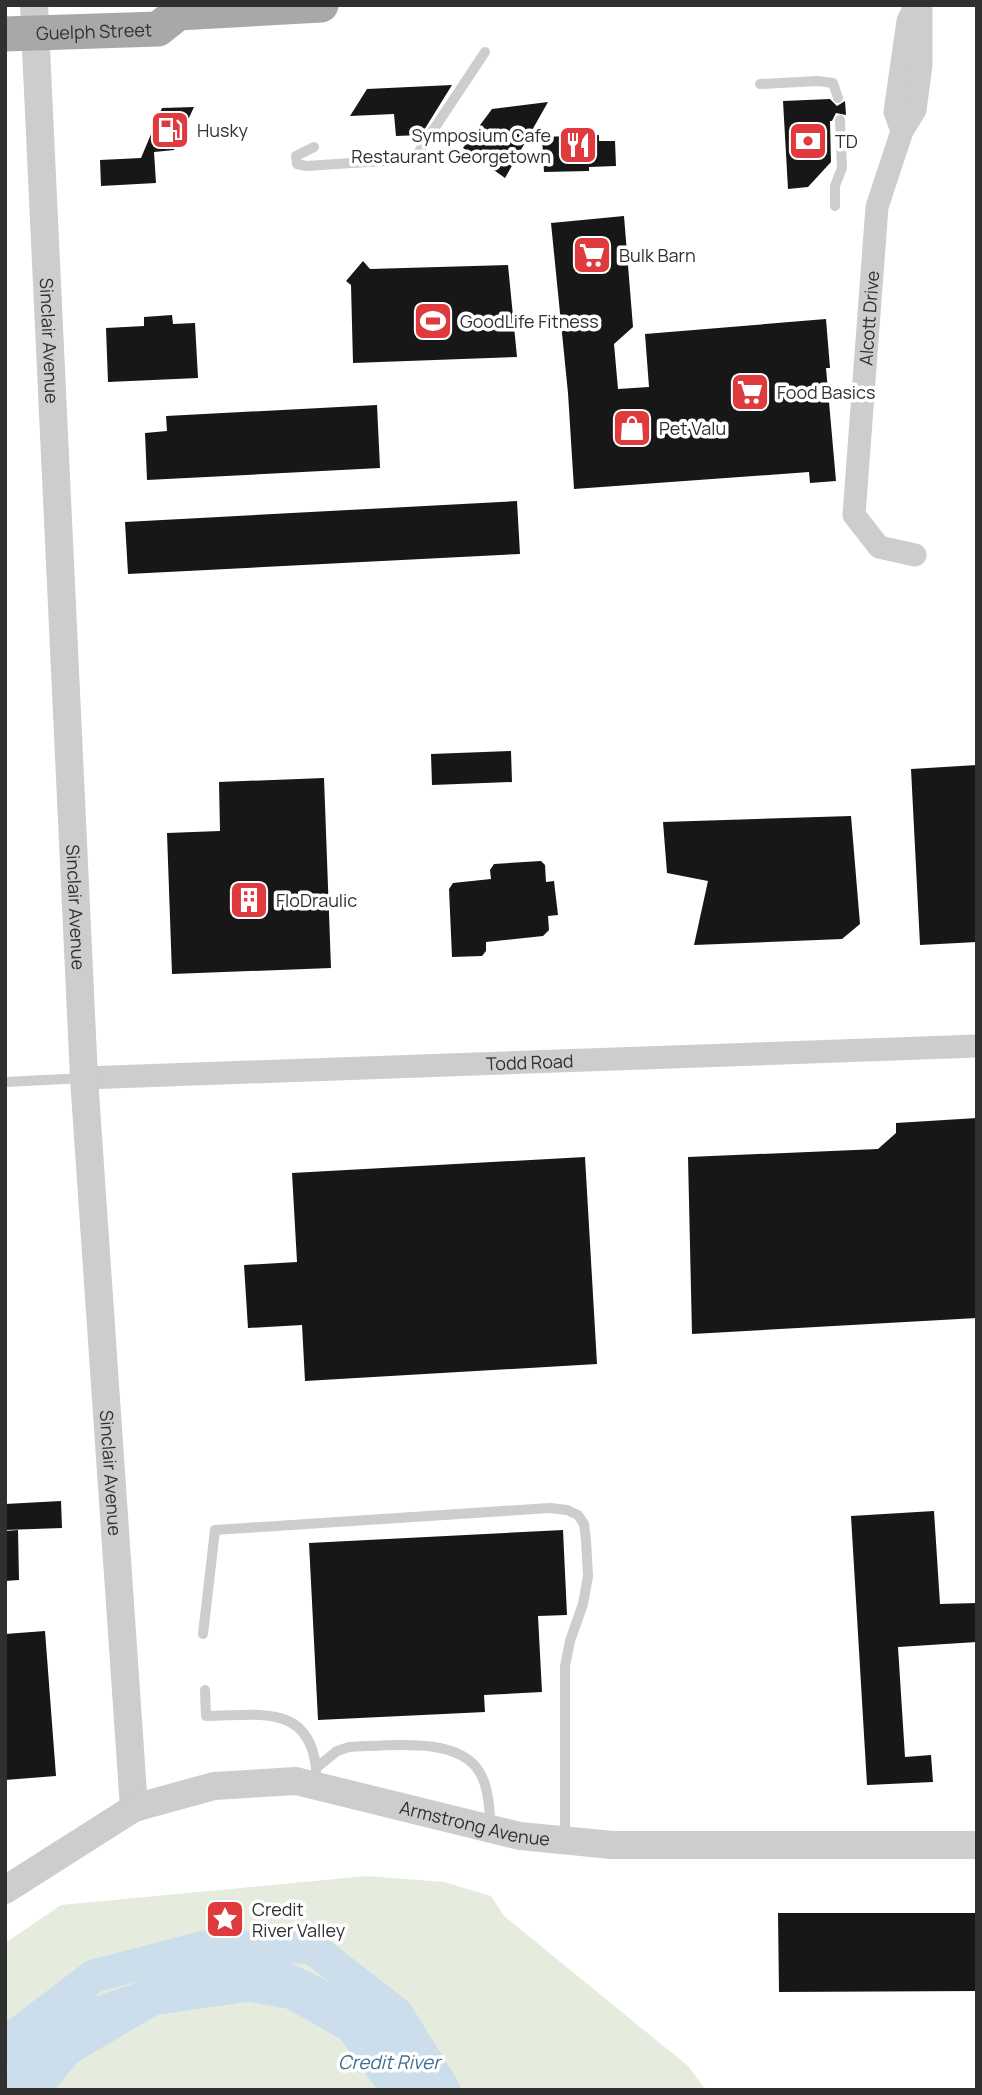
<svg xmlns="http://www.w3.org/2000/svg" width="982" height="2095" font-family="Manrope,sans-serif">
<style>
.green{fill:#e5ecde}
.water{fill:#ccddeb}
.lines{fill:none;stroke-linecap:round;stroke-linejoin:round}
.river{stroke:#ccddeb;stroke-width:33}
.building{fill:#171717}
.service{stroke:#cdcdcd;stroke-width:10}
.minor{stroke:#cdcdcd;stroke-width:23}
.tertiary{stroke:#cdcdcd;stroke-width:28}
.primary{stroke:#a8a8a8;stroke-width:35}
.labels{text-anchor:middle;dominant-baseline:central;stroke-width:7;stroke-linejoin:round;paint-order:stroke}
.street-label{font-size:18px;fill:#303030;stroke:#fff}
.poi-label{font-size:18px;fill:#303030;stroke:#fff;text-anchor:start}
.water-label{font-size:19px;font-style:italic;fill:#406d90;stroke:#fff}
</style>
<rect width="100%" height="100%" fill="#fff"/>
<!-- green -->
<path class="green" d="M367 1876 444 1882 491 1896 504 1916 688 2066 706 2090H451L436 2069 328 1981 88 1999 26 2048 5 2069V1943L61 1905Z
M248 2002 287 2009 340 2039 377 2090H55L78 2062 158 2015Z"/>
<!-- water -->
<path class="water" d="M270 1953C289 1963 310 1971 329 1982 370 2008 422 2051 451 2090H377L340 2039 287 2009 248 2002 158 2015 78 2062 55 2090H5V2069L26 2048 88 1999 219 1955Z"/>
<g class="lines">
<!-- river -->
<path class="river" d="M5 2049 7 2042 94 1976 205 1947H311L397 2014 444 2090"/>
</g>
<!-- building -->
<path class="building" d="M452 85 421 135 396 136 394 114 350 116 367 89Z
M830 99 837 106 845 101 846 115 836 113 832 121H830L831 162 808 187 788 189 783 101Z
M548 102 505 178 463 148 492 109Z
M194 107 174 150 154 152 156 183 101 186 100 160 141 158 162 108Z
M599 135V141H615L616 166 589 167V171L544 172 542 137Z
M624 216 633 327 614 344 618 389 649 387 645 334 826 319 830 368H826L836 481 810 483 809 472 574 489 568 393 551 223Z
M363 261 370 269 508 265 517 357 353 363 351 285 346 281Z
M172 315 173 324 195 323 198 378 108 382 106 328 144 326V317Z
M377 405 380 468 147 480 145 433 167 431 166 416Z
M517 501 520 554 128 574 125 522Z
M511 751 512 782 432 785 431 754Z
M977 765V942L920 945 911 769Z
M324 778 331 968 172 974 167 833 220 831 219 782Z
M851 816 860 924 842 939 694 945 708 881 667 873 663 822Z
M541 861 545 865 546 882 554 881 558 915 548 916 549 930 543 936 486 942V951L482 956 452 957 449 889 453 883 491 879 490 870 494 864Z
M977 1118V1318L692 1334 688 1157 878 1149 896 1133V1123Z
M585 1157 597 1364 305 1381 302 1325 248 1328 244 1265 297 1262 292 1173Z
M61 1501 62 1528 5 1530V1504Z
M934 1511 940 1604 977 1603V1642L898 1647 905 1757 931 1755 933 1782 867 1785 851 1516Z
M18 1530 19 1580 5 1581V1531Z
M563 1530 567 1615 538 1616 542 1692 484 1695 485 1712 318 1720 309 1543Z
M45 1631 56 1776 5 1780V1634Z
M778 1913H977V1991L779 1992Z"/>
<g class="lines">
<!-- service -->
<path class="service" d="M760 84 818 81 833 83 838 98
M314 147 296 156 297 164 306 166 414 159 485 52
M835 206V186L842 168 840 120
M5 1082 84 1078
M203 1634 215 1530 550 1508 567 1510 578 1515 584 1524 586 1540 588 1576 583 1604 570 1641 565 1666V1838
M205 1690 206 1716C256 1716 309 1702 316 1768
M316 1783V1768L337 1751 349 1747C386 1746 459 1735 480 1773 489 1788 489 1809 491 1826"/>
<!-- minor -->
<g class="minor">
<path d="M902 131 895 112 908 21 913 11"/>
<path id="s1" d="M915 555 879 547 854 515 877 207 902 131 915 110 921 65V5"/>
<path id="s2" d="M84 1078 977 1046"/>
</g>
<!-- tertiary -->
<g class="tertiary">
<path id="s3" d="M34 5 84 1078 134 1808"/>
<path id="s4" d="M5 1890 134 1808 214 1786 296 1781 520 1836 612 1845H977"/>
</g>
<!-- primary -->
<path class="primary" id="s5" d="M5 34 158 29 178 13 321 5"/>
</g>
<!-- icons -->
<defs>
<g id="fuel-square" transform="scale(2.0125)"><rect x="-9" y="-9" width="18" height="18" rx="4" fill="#df3a3d" stroke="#fff"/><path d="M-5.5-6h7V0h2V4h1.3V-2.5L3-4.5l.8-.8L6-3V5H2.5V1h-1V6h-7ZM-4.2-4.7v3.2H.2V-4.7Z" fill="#fff"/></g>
<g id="bank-square" transform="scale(2.0125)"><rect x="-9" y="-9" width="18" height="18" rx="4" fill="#df3a3d" stroke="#fff"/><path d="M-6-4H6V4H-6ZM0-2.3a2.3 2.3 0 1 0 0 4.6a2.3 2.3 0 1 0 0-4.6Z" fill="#fff"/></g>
<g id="restaurant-square" transform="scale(2.0125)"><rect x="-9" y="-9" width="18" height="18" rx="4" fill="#df3a3d" stroke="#fff"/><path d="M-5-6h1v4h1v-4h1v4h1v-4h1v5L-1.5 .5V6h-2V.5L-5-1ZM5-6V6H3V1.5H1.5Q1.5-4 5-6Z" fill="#fff"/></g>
<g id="supermarket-square" transform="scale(2.0125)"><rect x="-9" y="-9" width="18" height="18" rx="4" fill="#df3a3d" stroke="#fff"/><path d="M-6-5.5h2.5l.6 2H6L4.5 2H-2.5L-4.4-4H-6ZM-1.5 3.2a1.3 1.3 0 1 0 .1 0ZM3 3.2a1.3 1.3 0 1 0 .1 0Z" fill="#fff"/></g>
<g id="stadium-square" transform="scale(2.0125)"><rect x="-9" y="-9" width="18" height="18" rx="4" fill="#df3a3d" stroke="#fff"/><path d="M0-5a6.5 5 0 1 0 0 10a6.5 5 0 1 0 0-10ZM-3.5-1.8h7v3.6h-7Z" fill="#fff"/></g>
<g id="shop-square" transform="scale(2.0125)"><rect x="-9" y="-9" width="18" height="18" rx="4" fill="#df3a3d" stroke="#fff"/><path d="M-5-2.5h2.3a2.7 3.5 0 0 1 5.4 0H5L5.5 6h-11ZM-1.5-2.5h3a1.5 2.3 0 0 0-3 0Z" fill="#fff"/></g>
<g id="building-square" transform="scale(2.0125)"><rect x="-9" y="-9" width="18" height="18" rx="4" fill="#df3a3d" stroke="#fff"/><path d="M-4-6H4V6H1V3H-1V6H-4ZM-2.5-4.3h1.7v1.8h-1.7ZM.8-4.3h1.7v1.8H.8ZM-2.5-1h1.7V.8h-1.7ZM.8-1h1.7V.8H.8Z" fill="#fff"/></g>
<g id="sight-square" transform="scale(2.0125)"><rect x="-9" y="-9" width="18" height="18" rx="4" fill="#df3a3d" stroke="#fff"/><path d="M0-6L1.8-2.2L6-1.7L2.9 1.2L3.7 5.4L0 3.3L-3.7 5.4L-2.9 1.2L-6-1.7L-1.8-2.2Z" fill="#fff"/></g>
</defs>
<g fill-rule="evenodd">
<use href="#fuel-square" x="170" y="130"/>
<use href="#bank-square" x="808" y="141"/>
<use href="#restaurant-square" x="578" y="145"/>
<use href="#supermarket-square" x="592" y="255"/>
<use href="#stadium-square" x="433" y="321"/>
<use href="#supermarket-square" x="750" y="392"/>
<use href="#shop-square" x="632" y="428"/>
<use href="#building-square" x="249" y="900"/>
<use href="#sight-square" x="225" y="1919"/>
</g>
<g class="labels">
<!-- street labels -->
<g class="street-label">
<text stroke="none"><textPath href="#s5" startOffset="89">Guelph Street</textPath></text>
<text stroke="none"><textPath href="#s1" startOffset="275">Alcott Drive</textPath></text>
<text stroke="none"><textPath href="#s3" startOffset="336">Sinclair Avenue</textPath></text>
<text stroke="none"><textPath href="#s3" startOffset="903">Sinclair Avenue</textPath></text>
<text stroke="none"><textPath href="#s2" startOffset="446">Todd Road</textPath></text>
<text stroke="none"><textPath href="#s3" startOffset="1470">Sinclair Avenue</textPath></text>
<text stroke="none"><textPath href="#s4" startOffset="502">Armstrong Avenue</textPath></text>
</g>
<!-- poi labels -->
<g class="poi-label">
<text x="197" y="130">Husky</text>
<text x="551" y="135" text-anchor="end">Symposium Cafe<tspan x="551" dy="21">Restaurant Georgetown</tspan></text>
<text x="835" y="141">TD</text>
<text x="619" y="255">Bulk Barn</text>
<text x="460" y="321">GoodLife Fitness</text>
<text x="777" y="392">Food Basics</text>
<text x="659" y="428">Pet Valu</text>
<text x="276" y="900">FloDraulic</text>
<text x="252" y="1909">Credit<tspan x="252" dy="21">River Valley</tspan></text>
</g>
<!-- water labels -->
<g class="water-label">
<text x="389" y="2062">Credit River</text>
</g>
</g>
<!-- border -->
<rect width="982" height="2095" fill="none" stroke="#303030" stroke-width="14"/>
</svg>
